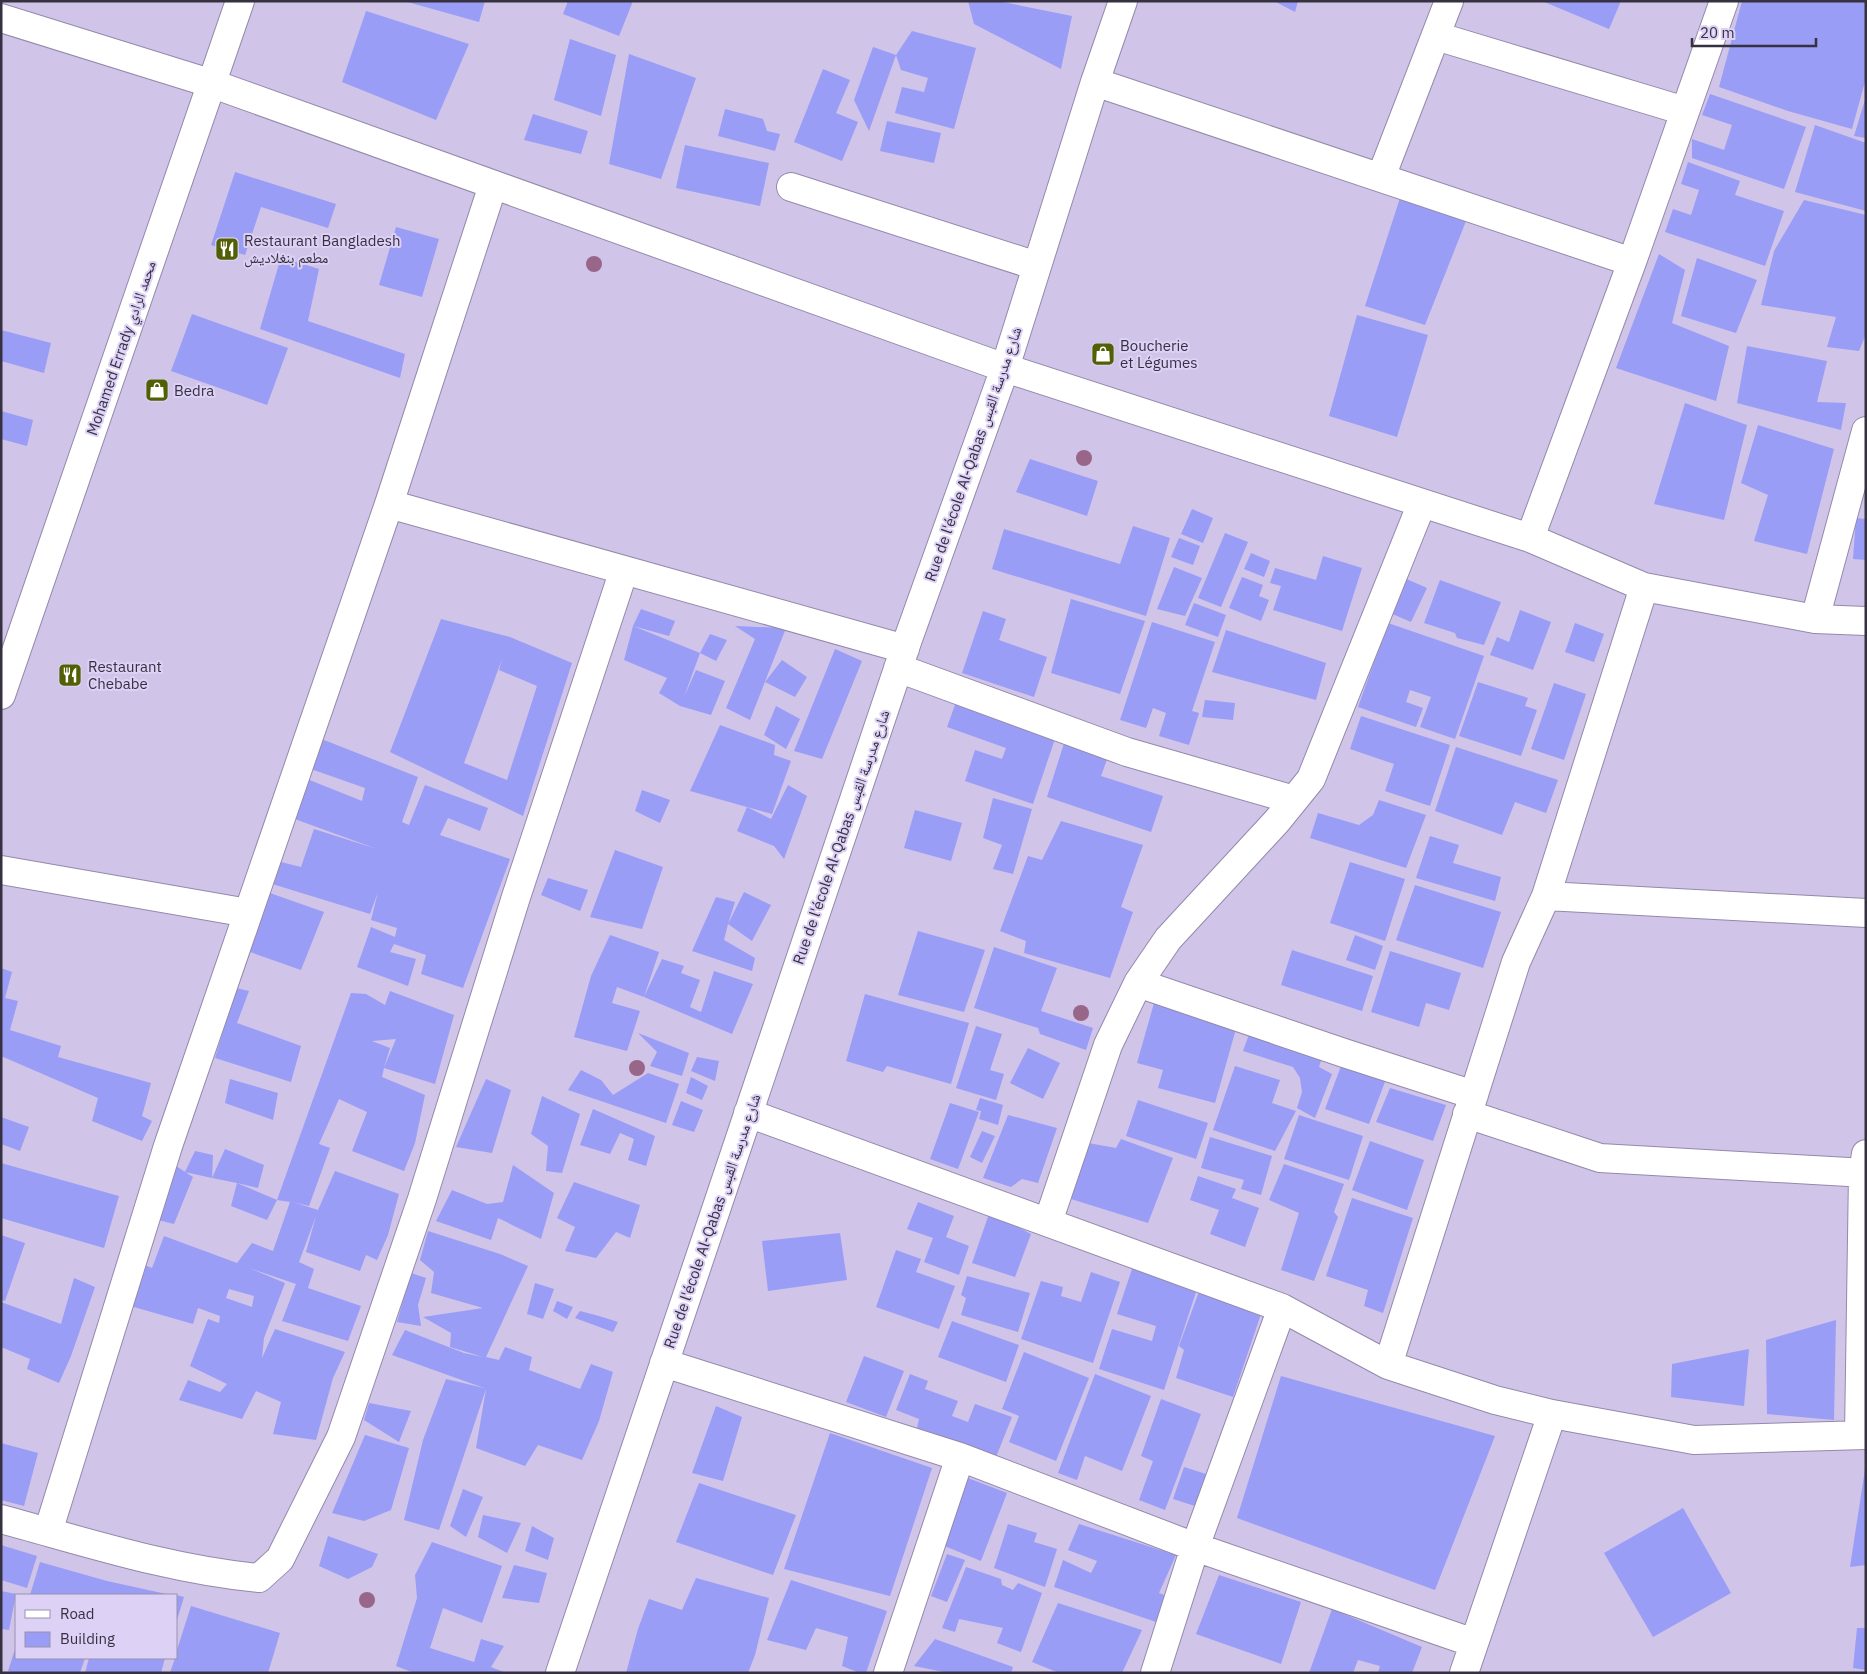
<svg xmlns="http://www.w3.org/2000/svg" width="1867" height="1674" font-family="'IBM Plex Sans','Noto Naskh Arabic',sans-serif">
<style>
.building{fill:#999df6;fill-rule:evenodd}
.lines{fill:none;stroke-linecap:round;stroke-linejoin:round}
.minor-casing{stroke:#9489ab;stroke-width:30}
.minor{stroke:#fff;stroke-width:28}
.tree{fill:#976688}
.labels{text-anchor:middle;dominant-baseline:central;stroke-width:4;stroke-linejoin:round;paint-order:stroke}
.poi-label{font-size:15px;fill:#363140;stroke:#ddd1f6;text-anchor:start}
.street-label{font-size:15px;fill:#363140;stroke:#ddd1f6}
</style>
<rect width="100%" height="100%" fill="#d0c4e9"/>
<!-- building -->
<path class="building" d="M404 1H485L479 22Z
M568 1H633L619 36 563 14Z
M968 1H998L1072 16 1061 69 974 24Z
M1274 1H1298L1295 12Z
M1542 1H1621L1609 29Z
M1742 1H1866V78L1852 129 1788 111 1719 87Z
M366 11 469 44 436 120 342 82Z
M912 31 976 48 954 129 895 113 902 87 924 92 928 78 901 70 896 55Z
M570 39 616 55 601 116 554 100Z
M873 47 896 55 869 131 854 100Z
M629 54 696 78 661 179 609 164Z
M823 69 850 80 836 113 858 122 842 161 794 142Z
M1710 94 1806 127 1784 189 1692 158V139L1724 150 1732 125 1702 115Z
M1865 100H1866V138L1854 136Z
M725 109 763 119 767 131 780 134 775 151 718 136Z
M533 114 588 131 581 154 524 140Z
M887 121 941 133 934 163 880 151Z
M1815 125 1866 143V211L1795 192Z
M685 145 769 163 760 206 676 188Z
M1688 162 1740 181 1735 195 1784 211 1765 266 1665 232 1673 209 1691 215 1699 190 1681 184Z
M235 172 336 204 328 228 261 207 245 255 211 245Z
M1400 198 1466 221 1425 325 1365 306Z
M1804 200 1866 215V334L1859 351 1827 347 1836 317 1761 305 1774 251Z
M396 227 439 239 422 297 379 285Z
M1659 254 1685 270 1672 323 1729 346 1716 401 1616 368Z
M281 257 319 269 308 321 405 354 400 378 260 329Z
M1697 258 1757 280 1736 333 1681 316Z
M192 314 288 348 267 405 171 371Z
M1357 315 1428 335 1397 437 1329 416Z
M1 330 51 343 44 373 1 361Z
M1747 346 1827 361 1817 402 1846 403 1841 430 1737 403Z
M1685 403 1747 425 1724 520 1654 504Z
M1 411 33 420 27 446 1 439Z
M1758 425 1834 449 1807 554 1754 541 1768 495 1741 483Z
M1030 459 1098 481 1087 516 1016 492Z
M1192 509 1213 518 1203 543 1181 534Z
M1856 518 1866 519V560L1853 559Z
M1133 526 1170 538 1146 616 992 569 1004 529 1120 564Z
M1225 533 1248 542 1221 607 1198 598Z
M1179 538 1200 546 1193 565 1171 557Z
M1251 553 1270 561 1264 577 1244 569Z
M1323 556 1362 568 1342 631 1273 610 1281 586 1270 583 1275 568 1316 580Z
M1174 567 1202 578 1185 616 1157 609Z
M1242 577 1263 585 1259 596 1269 600 1261 621 1229 608Z
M1402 577 1427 588 1411 622 1390 613Z
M1440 580 1501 602 1484 645 1457 638 1455 633 1424 623Z
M1071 599 1145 621 1120 694 1051 673Z
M1194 603 1226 615 1218 637 1185 625Z
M641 609 675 621 669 636 633 626Z
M1520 610 1551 622 1533 670 1490 655 1497 637 1509 642Z
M983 611 1006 619 999 640 1047 657 1034 697 962 673Z
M441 619 510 637 572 663 523 816 390 752ZM502 659 499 670 537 686 507 780 464 763Z
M1152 622 1215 642 1192 711 1199 713 1189 745 1159 736 1166 713 1153 708 1146 728 1120 720Z
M1388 623 1484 656 1455 739 1420 727 1431 697 1410 690 1406 702 1423 708 1416 727 1358 707Z
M1575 623 1604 634 1594 662 1565 652Z
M633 626 700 653 710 634 727 640 716 661 700 653 684 697 696 670 725 681 711 715 680 706 659 693 667 678 624 660Z
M735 626 786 628 750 720 726 708 755 639Z
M1226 630 1326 663 1316 700 1212 672Z
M835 649 862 661 822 759 794 751Z
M782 660 807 677 795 697 765 682Z
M1478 682 1528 698 1525 706 1537 710 1521 756 1459 736Z
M1554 683 1586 694 1564 760 1531 749Z
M1205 700 1235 703 1233 720 1202 717Z
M956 702 1056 736 1033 804 965 781 975 750 1002 759 1006 748 947 727Z
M776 706 800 719 786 749 764 735Z
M1361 716 1450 745 1430 806 1385 791 1394 764 1350 749Z
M720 725 775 745 774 755 791 761 772 814 690 791Z
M1066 737 1110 751 1101 776 1163 796 1151 832 1047 797Z
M319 738 418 777 402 822 409 825 425 785 488 808 480 831 448 818 440 835 510 859 463 988 421 974 426 955 394 944 390 952 416 959 408 986 357 967 371 927 395 937 397 928 371 920 378 892 370 914 269 883 277 861 301 867 314 829 377 849 292 818 307 779 362 801 365 788 308 768Z
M1456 747 1558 780 1546 813 1515 802 1502 835 1435 811Z
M788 785 807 796 784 859 774 846 737 831 747 807 771 819Z
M642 790 670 800 660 823 635 811Z
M993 798 1032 809 1013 874 993 869 1002 845 983 838Z
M1379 800 1426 815 1406 868 1310 838 1318 813 1359 825 1373 815Z
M915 810 962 823 951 861 904 848Z
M1061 821 1143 845 1121 907 1133 912 1110 978 1024 953 1026 941 1000 931 1028 856 1042 860Z
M1430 836 1459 845 1453 863 1501 877 1495 901 1416 878Z
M615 850 663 867 642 929 590 917Z
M1350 862 1405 879 1385 941 1330 923Z
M548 878 588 890 580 911 541 895Z
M1415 885 1501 912 1483 968 1396 940Z
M267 892 324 912 301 970 250 952Z
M744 892 771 905 752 941 728 924 724 940 755 958 752 971 692 951 716 897 735 902 728 924Z
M918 931 985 950 964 1012 898 995Z
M610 935 659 952 644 997 617 987 612 1003 640 1011 627 1051 574 1037 591 976Z
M1355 935 1383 946 1375 970 1346 960Z
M994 947 1057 968 1041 1011 1093 1028 1086 1050 1040 1034 1038 1028 974 1008Z
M1292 950 1373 976 1362 1011 1281 985Z
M1390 951 1461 973 1449 1010 1426 1003 1419 1027 1371 1012Z
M662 959 684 966 681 973 700 980 690 1007 701 1012 714 971 753 984 732 1034 644 997Z
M1 968 12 972 5 998 18 1001 10 1030 61 1046 58 1057 151 1083 142 1116 152 1121 142 1141 92 1121 98 1098 1 1056Z
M236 988 249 991 237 1023 301 1046 291 1082 215 1058Z
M390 991 454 1015 435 1084 384 1068 382 1077 425 1095 415 1143 404 1171 352 1151 367 1112 339 1099 319 1144 330 1148 309 1206 293 1202 318 1210 335 1171 399 1194 388 1235 377 1260 366 1255 360 1271 306 1252 316 1216 299 1262 314 1269 308 1288 361 1306 348 1341 282 1321 296 1284 249 1268 285 1283 264 1338 262 1358 275 1329 345 1352 333 1378 316 1440 273 1434 281 1402 256 1391 242 1419 179 1400 188 1380 220 1392 227 1384 190 1366 208 1319 219 1323 220 1316 198 1308 193 1324 127 1305 142 1264 152 1268 164 1236 237 1263 252 1243 273 1251 290 1202 277 1200 351 993 366 994 385 1005ZM396 1039 384 1068 390 1048 372 1041ZM229 1289 254 1296 252 1307 226 1298Z
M865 994 969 1023 951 1084 887 1066 883 1072 846 1061Z
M1156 996 1236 1029 1215 1103 1158 1088 1163 1070 1137 1063Z
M976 1026 1002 1034 990 1070 1004 1074 996 1100 956 1088Z
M1252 1026 1324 1051 1319 1067 1332 1074 1315 1118 1297 1108 1302 1092 1300 1078 1293 1067 1243 1051Z
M638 1033 689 1053 682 1076 650 1066 657 1052Z
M1028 1048 1060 1063 1043 1099 1010 1083Z
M697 1057 719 1061 715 1081 691 1071Z
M1344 1058 1388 1074 1369 1124 1325 1109Z
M1235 1066 1280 1080 1272 1103 1296 1111 1275 1151 1213 1130Z
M581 1070 601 1080 613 1095 648 1073 679 1084 666 1123 568 1090Z
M691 1077 708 1086 702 1100 686 1093Z
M230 1079 278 1093 273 1120 225 1103Z
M486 1079 511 1090 492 1153 456 1147Z
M1390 1088 1446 1105 1433 1141 1376 1122Z
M542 1096 580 1114 562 1173 546 1171 548 1146 531 1134Z
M980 1098 1003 1105 998 1125 979 1119 981 1111 976 1110Z
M1138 1100 1208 1123 1196 1159 1126 1136Z
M681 1101 703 1110 694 1132 672 1125Z
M950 1103 979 1112 958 1169 930 1159Z
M593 1109 655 1136 646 1166 628 1160 634 1139 620 1133 610 1154 580 1145Z
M1008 1115 1057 1128 1038 1183 1022 1179 1011 1187 983 1178Z
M1299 1115 1363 1136 1349 1180 1284 1159Z
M1 1117 29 1127 20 1151 1 1144Z
M982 1131 995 1136 982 1163 970 1157Z
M1210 1137 1272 1156 1261 1195 1241 1189 1244 1180 1201 1168Z
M1121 1139 1173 1158 1148 1223 1071 1199 1088 1143 1116 1148Z
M1370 1141 1424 1160 1407 1210 1352 1190Z
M225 1149 264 1165 258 1188 237 1183 277 1200 267 1220 231 1206 237 1183 212 1178Z
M195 1151 213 1155 212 1178 185 1172Z
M1 1163 119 1196 104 1248 1 1218Z
M1284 1164 1344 1184 1334 1212 1338 1217 1314 1281 1281 1270 1299 1213 1269 1200Z
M513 1165 554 1193 541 1239 498 1218 491 1240 436 1221 452 1190 487 1204 503 1202Z
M176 1166 193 1177 174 1224 158 1220Z
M1198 1176 1236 1189 1232 1198 1259 1208 1245 1247 1210 1234 1219 1210 1190 1200Z
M574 1182 640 1205 630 1238 616 1232 596 1258 565 1251 575 1227 557 1218Z
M1352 1198 1413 1218 1383 1313 1364 1306 1368 1290 1326 1276Z
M918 1202 954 1216 946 1237 969 1246 959 1275 924 1262 933 1238 907 1229Z
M990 1211 1022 1223 1020 1228 1031 1234 1015 1277 972 1263Z
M428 1231 500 1254 528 1266 486 1357 499 1360 505 1347 532 1357 529 1370 580 1389 591 1364 613 1372 599 1421 582 1460 538 1445 525 1466 476 1448 486 1389 439 1530 404 1520 423 1440 446 1379 484 1388 392 1355 405 1330 464 1353 483 1357 450 1347 451 1333 423 1317 483 1308 431 1293 434 1272 420 1260Z
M840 1233 847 1280 768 1291 762 1241Z
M1 1235 25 1243 5 1301 1 1300Z
M896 1250 921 1259 916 1272 955 1286 939 1329 876 1307Z
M1133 1266 1198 1286 1164 1390 1099 1369 1112 1329 1152 1341 1156 1326 1117 1314Z
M1091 1272 1120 1282 1093 1363 1021 1339 1041 1281 1063 1287 1061 1296 1081 1302Z
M411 1273 426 1278 418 1305 421 1326 397 1322Z
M967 1276 1030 1293 1018 1332 961 1315 966 1298 961 1295Z
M74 1278 95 1287 71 1356 59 1383 27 1369 30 1359 1 1347V1302L61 1324Z
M535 1283 554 1289 543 1319 527 1314Z
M1201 1286 1264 1305 1233 1397 1176 1378 1184 1350 1179 1346Z
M557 1301 573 1307 567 1319 553 1311Z
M580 1311 599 1316 618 1322 613 1332 575 1318Z
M1836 1320 1834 1420 1767 1414 1766 1340Z
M952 1321 1019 1345 1006 1382 938 1357Z
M1749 1349 1744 1406 1671 1397 1672 1364Z
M1024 1352 1089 1378 1056 1461 1009 1442 1019 1416 1002 1409Z
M864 1356 904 1371 886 1417 846 1402Z
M910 1374 928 1381 925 1389 958 1401 952 1416 968 1422 975 1404 1012 1417 996 1457 917 1428 919 1419 896 1410Z
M1095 1374 1151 1396 1122 1471 1085 1456 1077 1480 1058 1473Z
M1281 1376 1495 1436 1435 1590 1237 1518Z
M1161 1399 1201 1414 1165 1510 1139 1500 1153 1461 1141 1456Z
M369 1403 411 1411 399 1442 364 1420Z
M716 1406 742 1417 723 1481 692 1473Z
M830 1433 932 1468 890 1596 784 1569Z
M365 1435 409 1448 391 1510 364 1521 332 1513Z
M1 1443 38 1453 24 1506 1 1500Z
M1184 1467 1206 1474 1195 1506 1173 1499Z
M1865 1469 1866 1565 1850 1567Z
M968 1478 1007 1493 981 1561 942 1545Z
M699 1483 796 1515 773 1575 676 1542Z
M463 1489 483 1497 466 1537 450 1526Z
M1683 1508 1731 1593 1653 1637 1604 1553Z
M483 1515 521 1523 507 1553 478 1537Z
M1008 1524 1037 1533 1034 1542 1057 1549 1045 1587 994 1568Z
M1079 1524 1176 1555 1159 1593 1167 1596 1156 1622 1054 1587 1063 1560 1091 1573 1097 1561 1068 1550Z
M532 1526 554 1538 548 1560 525 1551Z
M328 1536 378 1554 372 1567 348 1579 319 1566Z
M432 1542 502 1566 482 1623 443 1608 430 1648 474 1662 481 1639 504 1646 491 1667 506 1673H414L396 1666 417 1598 415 1575Z
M1 1545 37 1556 27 1588 1 1580Z
M947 1554 965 1560 947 1602 931 1596Z
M40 1562 107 1581 171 1595H30Z
M514 1565 547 1573 539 1603 502 1598Z
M966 1567 1001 1579 1002 1585 1013 1590 1018 1583 1042 1593 1021 1652 997 1643 1003 1628 959 1619 955 1632 942 1628Z
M1219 1575 1301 1602 1281 1664 1196 1634Z
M696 1578 769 1598 755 1655 748 1673H626L638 1629 649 1599 682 1610Z
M791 1580 887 1611 866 1673H860L842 1666 848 1637 816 1628 806 1650 767 1640Z
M1 1591 16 1594 9 1630 1 1629Z
M176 1595 184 1597 177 1620 176 1619Z
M1058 1603 1142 1630 1122 1673H1059L1032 1662Z
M191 1606 280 1633 268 1673H170L175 1658H176V1653Z
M1332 1609 1422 1647 1412 1673H1378L1380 1666 1358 1660 1353 1673H1309Z
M1857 1628H1866V1670L1853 1668Z
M935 1639 1013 1667 1011 1673H949L914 1666Z
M16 1646V1658H85L80 1673H14L8 1671Z
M89 1658H165L161 1673H85Z"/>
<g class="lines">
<!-- minor casing -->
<g class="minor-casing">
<path id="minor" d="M1 18 213 84 1005 368 1530 538 1644 587 1815 619 1866 621
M1436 36 1685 111
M1095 82 1632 262
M1381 177 1449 1
M791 187 1037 266
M389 504 905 649
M1530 538 1632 262 1724 1
M1815 619 1866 431
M898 668 1127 752 1294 800
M1 695 240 1
M1 870 248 913
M1546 896 1866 913
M1138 983 1344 1053 1474 1095
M748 1113 1282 1308 1388 1365 1495 1400 1552 1414 1694 1440 1866 1435
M1467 1114 1600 1158 1866 1173
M1048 1222 1108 1045 1138 983 1168 939 1277 821 1311 779 1422 503
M664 1363 960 1457 1195 1547 1474 1643
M1388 1365 1516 962 1546 896 1644 587
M1859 1435 1863 1173 1866 1154
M1 1519C86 1542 171 1570 259 1578L280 1559 341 1437 422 1199 516 897 624 570
M48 1532 168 1146 389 504 493 185
M560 1673 907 642 1005 368 1095 82 1123 1
M888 1673 960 1457
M1155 1673 1195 1547 1282 1308
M1464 1673 1552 1414"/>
</g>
<!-- minor -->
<use href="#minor" class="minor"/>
</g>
<!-- trees -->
<g class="tree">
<circle cx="594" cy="264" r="8"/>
<circle cx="1084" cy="458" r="8"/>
<circle cx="1081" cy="1013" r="8"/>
<circle cx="637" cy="1068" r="8"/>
<circle cx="367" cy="1600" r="8"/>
</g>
<!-- icons -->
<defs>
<g id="restaurant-square" transform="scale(1.25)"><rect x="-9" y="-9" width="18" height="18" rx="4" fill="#516004" stroke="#ddd1f6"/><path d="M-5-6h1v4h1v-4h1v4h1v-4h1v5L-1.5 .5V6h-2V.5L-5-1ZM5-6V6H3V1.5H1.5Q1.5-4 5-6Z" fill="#fff"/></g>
<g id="shop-square" transform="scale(1.25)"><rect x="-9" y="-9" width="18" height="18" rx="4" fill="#516004" stroke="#ddd1f6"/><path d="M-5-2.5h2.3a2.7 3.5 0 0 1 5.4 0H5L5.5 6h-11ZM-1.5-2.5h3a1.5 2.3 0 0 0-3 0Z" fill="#fff"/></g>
</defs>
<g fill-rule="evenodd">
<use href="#restaurant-square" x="227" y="249"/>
<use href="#shop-square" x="1103" y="354"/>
<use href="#shop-square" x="157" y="390"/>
<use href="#restaurant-square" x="70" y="675"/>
</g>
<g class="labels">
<!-- poi labels -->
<g class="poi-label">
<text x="244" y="240">Restaurant Bangladesh<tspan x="244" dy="17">مطعم بنغلاديش</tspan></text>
<text x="1120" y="345">Boucherie<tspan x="1120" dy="17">et Légumes</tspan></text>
<text x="174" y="390">Bedra</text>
<text x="88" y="666">Restaurant<tspan x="88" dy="17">Chebabe</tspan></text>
</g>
<!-- street labels -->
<g class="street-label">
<text transform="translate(121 348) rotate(-71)">Mohamed Errady محمد الرادي</text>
<text transform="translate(973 454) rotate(-71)">Rue de l'école Al-Qabas شارع مدرسة القبس</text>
<text transform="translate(841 837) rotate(-71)">Rue de l'école Al-Qabas شارع مدرسة القبس</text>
<text transform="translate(712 1221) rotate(-71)">Rue de l'école Al-Qabas شارع مدرسة القبس</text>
</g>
</g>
<!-- border -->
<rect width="1867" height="1674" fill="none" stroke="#363140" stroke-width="5"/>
<!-- legend -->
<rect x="15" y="1594" width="162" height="65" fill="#ddd1f6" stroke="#9a91ad"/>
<rect x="25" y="1610" width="25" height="8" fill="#ffffff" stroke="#9a91ad"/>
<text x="60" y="1619" font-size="15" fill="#363140">Road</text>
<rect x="25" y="1632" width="25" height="15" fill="#999df6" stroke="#9a91ad"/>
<text x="60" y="1644" font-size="15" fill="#363140">Building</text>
<!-- scale -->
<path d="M1692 38v8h124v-8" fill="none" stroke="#363140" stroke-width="2.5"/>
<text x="1700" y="38" font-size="15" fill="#363140" stroke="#ddd1f6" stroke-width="4" paint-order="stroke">20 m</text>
</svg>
